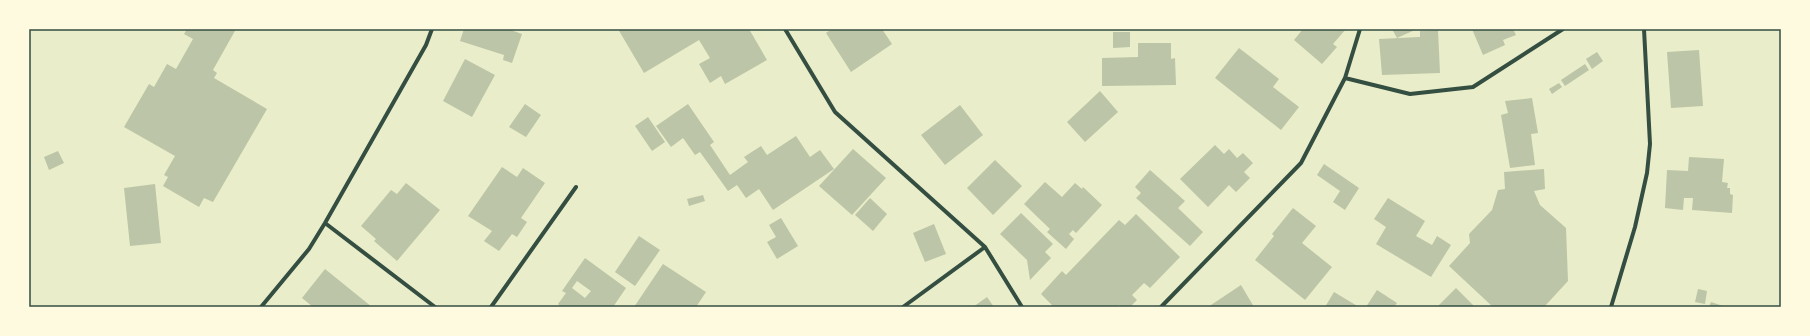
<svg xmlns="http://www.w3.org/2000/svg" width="1810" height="336" font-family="Jost,sans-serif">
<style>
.building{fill:#bcc5a7;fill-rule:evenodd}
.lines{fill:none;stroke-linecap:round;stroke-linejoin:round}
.minor{stroke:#344e41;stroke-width:4}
.neatline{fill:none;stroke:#344e41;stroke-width:1.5}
</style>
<rect width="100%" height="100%" fill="#e9edc9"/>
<!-- building -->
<path class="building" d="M187 29H236L213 70 217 73 214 78 267 109 213 202 204 198 199 207 163 186 168 177 164 175 175 156 124 127 149 84 154 87 167 64 176 69 193 39 184 34Z
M464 29H508L522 34 512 63 503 60 504 55 460 41Z
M618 29H749L767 60 725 84 721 76 710 83 699 64 710 58 699 40 644 73Z
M832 29H882L892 44 851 72 826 33Z
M1303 29H1346L1333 44 1337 47 1322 64 1294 40Z
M1392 29H1417L1397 38Z
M1472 29H1513L1516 35 1503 40 1505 45 1483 55Z
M1438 30 1440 73 1382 75 1379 39 1420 37V31Z
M1113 32H1130V47L1113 48Z
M1138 43H1171V59L1175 58 1176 85 1102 86V58L1138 57Z
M1239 48 1279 79 1273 87 1299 107 1281 130 1215 78Z
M1699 50 1703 106 1671 108 1667 52Z
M1597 52 1603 61 1592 69 1586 59Z
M465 59 495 75 472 117 443 101Z
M1585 64 1589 70 1565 86 1561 80Z
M1559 83 1562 87 1552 94 1549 89Z
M1100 91 1118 112 1085 142 1067 122Z
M1532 98 1538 133 1531 134 1535 165 1510 168 1501 115 1508 113 1505 101Z
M525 104 541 115 526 137 509 127Z
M688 104 714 142 710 145 730 175 748 162 744 157 761 146 767 155 796 136 810 157 820 150 834 169 773 210 759 189 746 198 737 185 728 191 700 152 695 155 683 138 671 147 656 126Z
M960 105 983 135 945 165 921 135Z
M648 117 665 142 652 151 635 126Z
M1215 145 1224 154 1229 149 1237 158 1243 153 1253 163 1244 172 1250 178 1236 192 1229 185 1208 207 1180 179Z
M853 149 886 178 852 215 819 186Z
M58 151 64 163 49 170 44 157Z
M1689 157 1724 159 1722 182 1728 183 1727 188H1730V194L1733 195 1732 213 1692 210 1693 198H1684L1683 210 1665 208 1667 170 1688 171Z
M995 160 1022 186 993 215 967 188Z
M1324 164 1359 188 1345 210 1333 202 1340 191 1317 175Z
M502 167 517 177 523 168 545 183 521 218 527 222 517 237 512 234 499 251 484 241 492 231 468 216Z
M1544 169 1545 189 1534 191 1540 205 1566 228 1568 281 1544 307H1493L1449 266 1470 243 1469 234 1492 210 1498 190 1505 189 1504 172Z
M1150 170 1185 201 1178 208 1203 232 1190 246 1136 198 1141 193 1135 187Z
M1045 182 1062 197 1075 183 1082 189 1083 187 1102 205 1076 233 1073 230 1069 234 1074 239 1066 249 1047 232 1050 229 1024 204Z
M406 183 440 210 397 261 374 241 376 239 361 226 391 190 397 194Z
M155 184 161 243 130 246 124 188Z
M703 195 705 201 689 206 687 199Z
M870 198 887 214 873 231 855 215Z
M1388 198 1425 221 1416 236 1432 245 1437 236 1451 245 1431 277 1376 244 1386 227 1374 219Z
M1293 208 1316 226 1302 243 1332 267 1305 300 1255 260 1274 236 1272 234Z
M1021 213 1053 244 1045 252 1051 258 1030 280 1027 260 1000 234Z
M1136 214 1180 257 1150 288 1144 283 1132 295 1137 300 1130 307H1122L1119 305 1117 307H1051L1052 305 1041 294 1062 271 1066 275 1119 220 1125 225Z
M781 218 798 246 777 259 767 242 776 237 769 225Z
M934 224 946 254 925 262 913 233Z
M639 236 660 250 635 286 615 272Z
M585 258 626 288 613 307H562L558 304 566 293 562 291ZM577 281 591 291 585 298 572 288Z
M663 264 706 292 696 307H634Z
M325 269 372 307H313L302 298Z
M1241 285 1254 307H1208Z
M1456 288 1475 307H1437Z
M1698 289 1707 291 1705 304 1695 302Z
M1377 290 1397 303 1394 307H1366Z
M1334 292 1359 307H1325Z
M987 297 994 307H973Z
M1711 302 1726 307H1709Z"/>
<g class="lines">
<!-- minor -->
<path class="minor" d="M785 29 835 112 985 247 1022 307
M1345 78 1410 94 1473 87 1563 29
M325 223 435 307
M261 307 309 249 325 223 426 45 432 29
M491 307 576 187
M903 307 985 247
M1161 307 1301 163 1345 78 1360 29
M1611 307 1635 227 1647 173 1650 144 1644 29"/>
</g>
<!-- border -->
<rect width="1810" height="336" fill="none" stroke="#fefae0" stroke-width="60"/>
<rect x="30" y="30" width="1750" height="276" class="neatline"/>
</svg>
